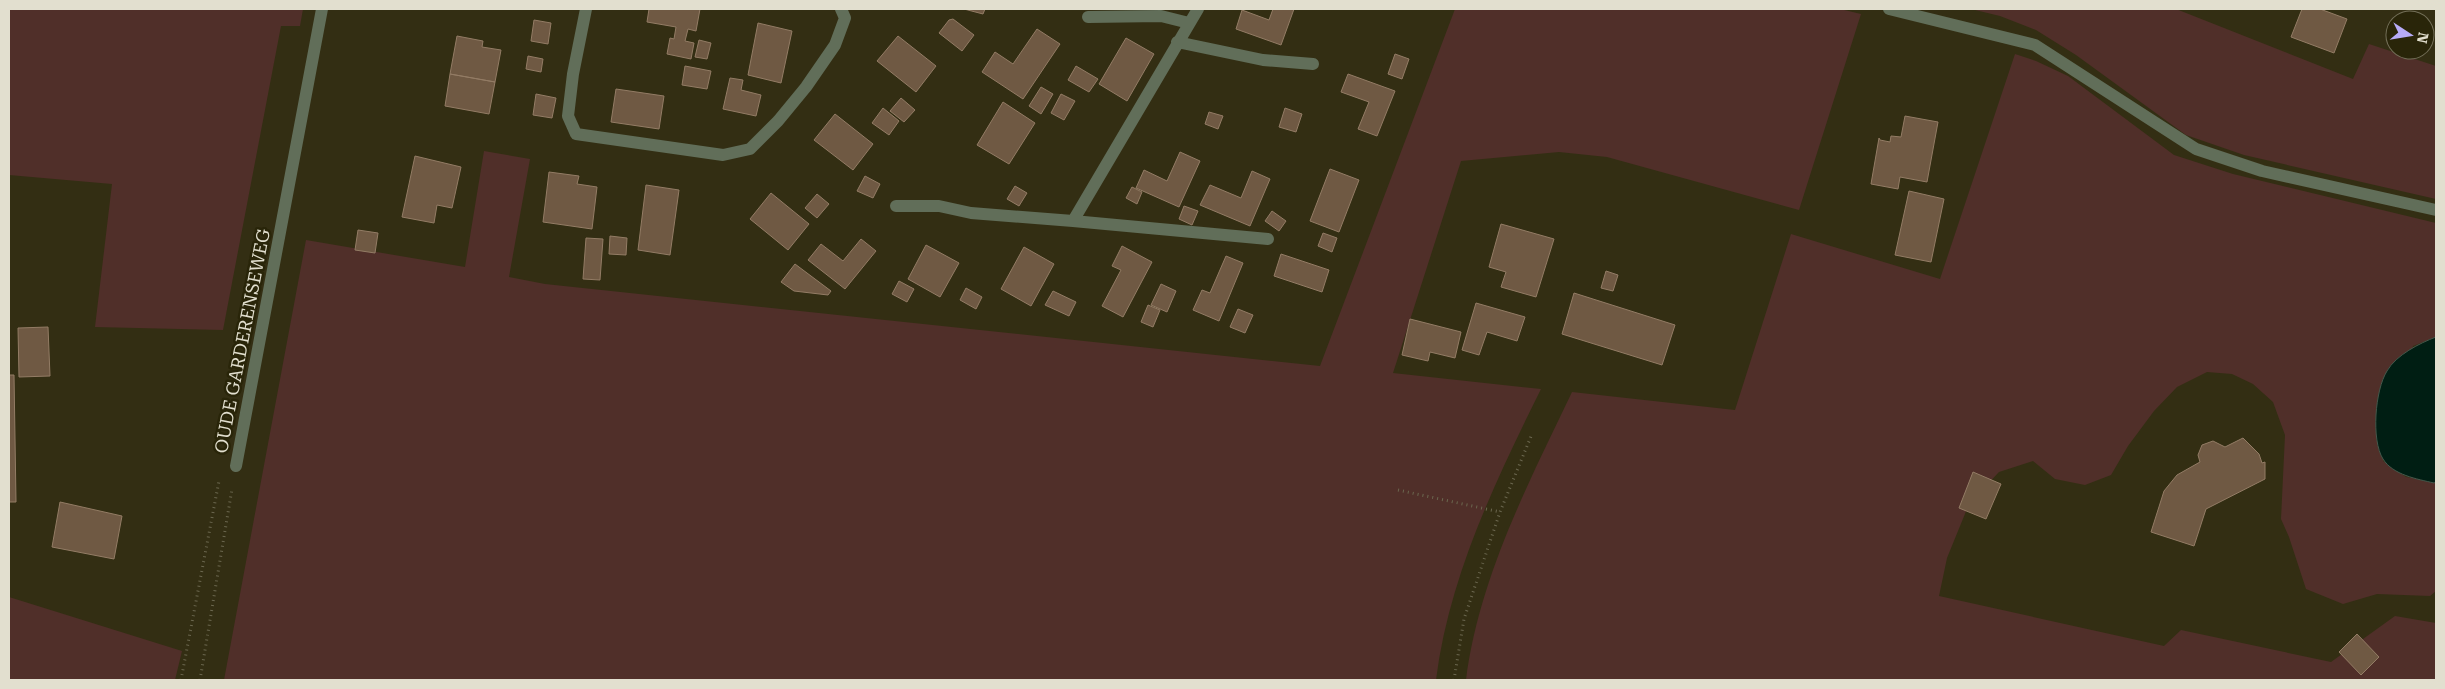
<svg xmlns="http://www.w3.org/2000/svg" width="2445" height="689" font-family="'Roboto Serif',serif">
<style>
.green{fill:#502f29}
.water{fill:#001e13;stroke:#44584b}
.building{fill:#6f5943;stroke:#937c65}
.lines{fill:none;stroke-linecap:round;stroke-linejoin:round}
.path{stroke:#6b674f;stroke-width:3;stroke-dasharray:1 4;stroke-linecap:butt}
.lane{stroke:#616e59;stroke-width:12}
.street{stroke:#616e59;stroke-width:12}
.labels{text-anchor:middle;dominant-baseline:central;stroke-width:5;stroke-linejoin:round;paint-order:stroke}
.street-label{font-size:18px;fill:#e2dfcf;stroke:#292509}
</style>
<rect width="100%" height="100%" fill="#332e13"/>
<!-- green -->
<path class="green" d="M9 9H303L300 26H281L223 330 95 327 112 184 9 175Z
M1455 9H1840L1861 14 1799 210 1607 157 1559 152 1461 161 1393 373 1541 389C1495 482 1449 577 1436 680H224L306 240 465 267 484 151 530 159 509 277 545 284 1320 366Z
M1971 9H2176L2353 79 2369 44 2436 66V199L2244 155 2186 135 2076 55 2036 30 2000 16Z
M2015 54 2036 61 2068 76 2174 155 2233 174 2436 223V337L2413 346 2383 461 2406 477 2436 482V591L2430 596 2377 594 2343 604 2306 589 2289 537 2281 519 2285 435 2273 402 2253 384 2232 374 2207 372 2177 387 2154 411 2128 446 2111 475 2085 485 2055 479 2033 461 1999 472 1969 504 1947 558 1939 596 2164 646 2181 630 2331 662 2395 616 2436 623V680H1466C1479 578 1528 484 1572 392L1735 410 1791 234 1940 279Z
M9 597 182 651 175 680H9Z"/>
<!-- water -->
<path class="water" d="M2436 337V482L2434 483C2417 479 2393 475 2383 459 2371 440 2375 390 2387 371 2396 355 2420 343 2436 337Z"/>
<!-- building -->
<path class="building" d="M649 9H700L696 31 688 29 685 41 694 43 691 59 667 54 670 38 674 39 676 27 647 22Z
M964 9H985L983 14Z
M1273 9H1294L1281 45 1236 29 1242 10 1269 20Z
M2302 9H2320L2347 19 2334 53 2291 37Z
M953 19 974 35 962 51 939 33 949 20Z
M534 20 551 23 548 44 531 41Z
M758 23 792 31 781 83 748 75Z
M1037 29 1060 44 1023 99 982 72 995 52 1013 64Z
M457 36 483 41 482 47 501 50 495 82 450 74Z
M898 36 936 66 916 92 877 61Z
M1126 38 1154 54 1127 101 1099 84Z
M699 40 711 43 707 59 695 57Z
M1395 54 1409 59 1402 79 1388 74Z
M528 56 543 59 541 72 526 69Z
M685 66 711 71 707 89 682 85Z
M1076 66 1098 79 1089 92 1068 80Z
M450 74 495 82 489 114 445 106Z
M1348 74 1395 91 1377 136 1358 129 1369 102 1341 92Z
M730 78 743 80 741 90 761 95 756 116 723 109Z
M1041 87 1053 94 1041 114 1029 106Z
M616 89 664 96 659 129 611 122Z
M536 94 556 98 552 118 533 115Z
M1061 94 1075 101 1064 120 1051 113Z
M901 98 915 110 904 122 890 111Z
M1003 102 1035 123 1009 164 977 145Z
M883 108 899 121 889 135 872 123Z
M1285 108 1302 114 1296 132 1279 127Z
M1209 112 1223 116 1218 129 1205 124Z
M835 114 873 144 853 170 814 140Z
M1905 116 1938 122 1927 182 1900 177 1898 189 1871 184 1879 138 1880 140 1890 142 1891 136 1901 137Z
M1180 152 1200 161 1179 207 1136 188 1144 170 1167 181Z
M415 156 461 167 452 208 437 205 434 223 402 217Z
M1330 169 1359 180 1339 232 1310 221Z
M1252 171 1270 179 1250 226 1200 205 1210 185 1241 198Z
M549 172 579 176 577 184 597 187 592 229 543 222Z
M865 176 880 184 873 198 857 191Z
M646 185 679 190 670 255 638 250Z
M1015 186 1027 193 1019 206 1007 199Z
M1132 187 1142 192 1137 204 1126 198Z
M1909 191 1944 199 1931 262 1895 255Z
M771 193 809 224 788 250 750 219Z
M817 194 829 204 817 218 805 208Z
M1184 206 1198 211 1192 225 1179 219Z
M1272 211 1286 221 1279 231 1265 221Z
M1501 224 1554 239 1536 297 1501 287 1506 272 1489 267Z
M358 230 378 233 375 253 355 250Z
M1323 233 1337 238 1332 252 1318 246Z
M610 236 627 238 626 255 609 254Z
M586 238 603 239 600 280 583 279Z
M861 239 876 251 845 289 808 260 821 244 843 261Z
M926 245 959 263 940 297 908 279Z
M1122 246 1152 262 1123 317 1102 306 1121 270 1112 266Z
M1024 247 1054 264 1031 306 1001 289Z
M1281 254 1329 270 1322 292 1274 276Z
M1226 256 1243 263 1219 321 1193 310 1202 290 1210 293Z
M795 264 831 291 828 295 794 291 781 282Z
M1606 271 1618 275 1613 291 1601 288Z
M899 281 914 289 907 302 892 294Z
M1161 284 1176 291 1167 312 1151 305Z
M966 288 982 297 976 309 960 300Z
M1053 291 1076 302 1069 316 1045 305Z
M1574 293 1675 325 1662 365 1562 334Z
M1476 303 1525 317 1517 341 1487 332 1479 355 1462 350Z
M1148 305 1160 310 1153 327 1141 322Z
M1238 309 1253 315 1245 333 1230 327Z
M1410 319 1461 332 1455 358 1430 352 1428 361 1402 355Z
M48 327 50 376 19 377 18 328Z
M9 375H14L16 502H9Z
M2243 438 2259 454 2262 463 2265 462V479L2206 509 2194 546 2151 532 2164 491 2177 475 2200 462 2198 455 2202 445 2213 441 2225 447Z
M1973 472 2001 484 1986 519 1959 508Z
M60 502 122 516 114 559 52 547Z
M2357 634 2379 657 2361 675 2339 652Z"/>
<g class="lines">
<!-- path -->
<path class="path" d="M1398 490 1500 512
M181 680 219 481
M200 680 232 489
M1454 680 1464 619 1500 512 1532 434"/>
<!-- lane -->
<path class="lane" d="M586 9 573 74 568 116 576 134 723 155 750 149 778 121 806 87 835 45 845 18 841 9
M1088 17 1161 16 1189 23
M1177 42 1263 60 1313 64
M896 206H939L971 213 1073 221 1198 9
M1073 221 1268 239"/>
<!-- street -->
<path class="street" d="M1889 9 2035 45 2196 149 2262 171 2436 210
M236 466 322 9"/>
</g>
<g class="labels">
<!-- street labels -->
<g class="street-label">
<text transform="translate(242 341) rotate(-79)">OUDE GARDERENSEWEG</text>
</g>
</g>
<!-- border -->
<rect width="2445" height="689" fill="none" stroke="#e2dfcf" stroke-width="20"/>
<!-- north arrow -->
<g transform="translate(2410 35) rotate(102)"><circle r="24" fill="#292509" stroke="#736f58"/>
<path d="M0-4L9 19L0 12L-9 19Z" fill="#b7abf8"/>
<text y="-8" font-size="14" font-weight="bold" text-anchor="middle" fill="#e2dfcf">N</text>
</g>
</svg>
